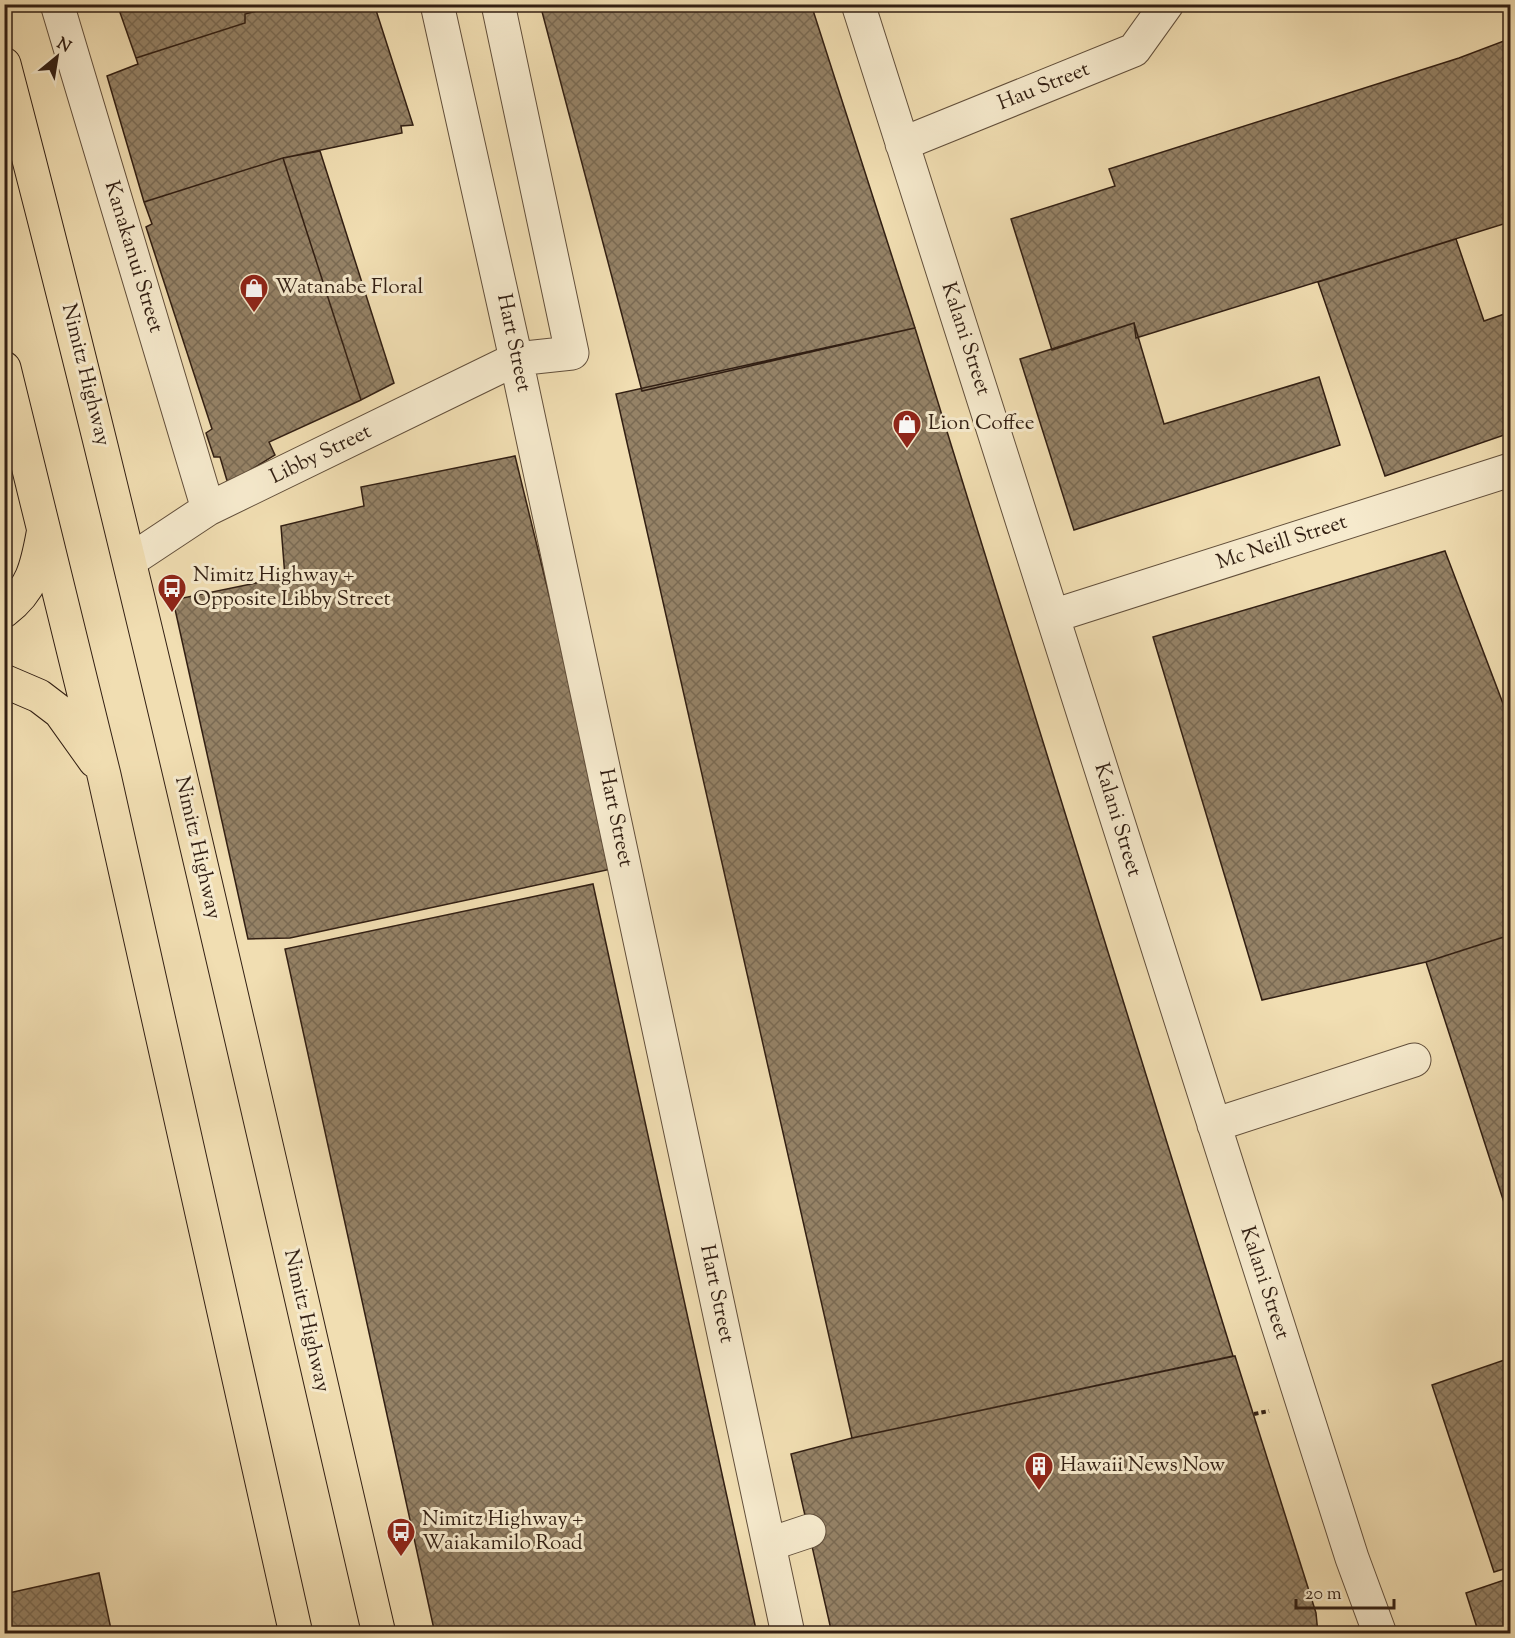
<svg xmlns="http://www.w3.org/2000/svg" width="1515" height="1638" font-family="'Sorts Mill Goudy',serif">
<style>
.building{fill:url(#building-cross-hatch);stroke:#321f13;stroke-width:1.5}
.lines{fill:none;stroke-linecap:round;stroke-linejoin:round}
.minor-casing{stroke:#624f3b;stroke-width:35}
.major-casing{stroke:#321f13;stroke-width:35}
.path{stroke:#321f13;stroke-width:4;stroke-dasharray:4.5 3;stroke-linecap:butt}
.minor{stroke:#f6eacd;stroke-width:33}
.major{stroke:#f1deb2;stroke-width:33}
.labels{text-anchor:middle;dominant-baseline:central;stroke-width:6;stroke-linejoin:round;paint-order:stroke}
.street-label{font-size:21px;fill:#321f13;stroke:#f6eacd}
.poi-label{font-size:21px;fill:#321f13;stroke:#f6eacd;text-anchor:start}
</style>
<defs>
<pattern id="building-cross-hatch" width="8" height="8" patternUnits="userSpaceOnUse" patternTransform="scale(1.5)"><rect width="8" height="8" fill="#958266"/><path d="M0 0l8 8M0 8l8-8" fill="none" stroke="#7a6a53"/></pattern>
</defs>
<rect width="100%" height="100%" fill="#f1deb2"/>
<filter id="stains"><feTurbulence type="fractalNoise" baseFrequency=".00333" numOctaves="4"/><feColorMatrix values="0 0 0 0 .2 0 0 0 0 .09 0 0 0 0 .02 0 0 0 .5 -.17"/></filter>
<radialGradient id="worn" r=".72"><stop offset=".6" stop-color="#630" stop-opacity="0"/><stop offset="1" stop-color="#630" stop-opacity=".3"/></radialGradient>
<!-- building -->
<path class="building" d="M117 4H285L245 14V23L136 58Z
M285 4H374L413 125 401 126 402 133 283 158 144 202 107 76 138 64 136 58 245 23V14Z
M540 4H811L915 328 642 391Z
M1509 39 1510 222 1136 338 1134 323 1052 350 1011 219 1115 186 1109 169 1459 58Z
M320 151 394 383 361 400 283 158Z
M283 158 361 400 269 442 275 455 228 484 220 457H214L206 433 212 429 146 227 152 224 144 202Z
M1456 239 1484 321 1510 312V433L1385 476 1318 282Z
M1134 323 1164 424 1319 377 1340 445 1074 530 1020 359Z
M915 328 1233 1356 852 1438 616 394Z
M515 456 616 868 290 938 248 939 173 600 285 577 281 526 364 506 361 487Z
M1445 551 1510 722V935L1426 962 1262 1000 1153 637Z
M593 884 757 1634H435L285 949Z
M1510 935V1221L1426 962Z
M1235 1356 1316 1613 1318 1634H832L791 1454 852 1438Z
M1510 1358V1567L1494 1572 1432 1385Z
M99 1573 112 1634H4V1594Z
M1510 1578V1634H1479L1466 1593Z"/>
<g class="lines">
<!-- minor casing -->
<g class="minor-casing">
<path id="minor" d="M57 4 208 509
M437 4 516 359 788 1634
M858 4 1352 1558 1380 1634
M902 144 1134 50 1167 4
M131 560 208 509 516 359 572 353 498 4
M1053 616 1510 470
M1214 1125 1414 1060
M770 1544 809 1531"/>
</g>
<!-- major casing -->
<g class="major-casing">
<path id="major" d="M4 64C141 584 257 1110 379 1634
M4 368 104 775 296 1634
M4 611C32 590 37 567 43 534
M4 681 39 696 60 712 95 761"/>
</g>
<!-- path -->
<path class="path" d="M1254 1414 1269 1411"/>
<!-- minor -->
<use href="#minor" class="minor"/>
<!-- major -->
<use href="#major" class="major"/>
</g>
<!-- icons -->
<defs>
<g id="shop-pin" transform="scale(1.5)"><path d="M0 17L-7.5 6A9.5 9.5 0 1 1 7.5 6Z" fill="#8f2418" stroke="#f6eacd"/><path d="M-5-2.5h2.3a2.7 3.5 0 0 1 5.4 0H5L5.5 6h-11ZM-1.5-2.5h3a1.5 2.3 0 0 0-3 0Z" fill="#fff"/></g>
<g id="bus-pin" transform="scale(1.5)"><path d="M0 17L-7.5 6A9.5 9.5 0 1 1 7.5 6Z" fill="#8f2418" stroke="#f6eacd"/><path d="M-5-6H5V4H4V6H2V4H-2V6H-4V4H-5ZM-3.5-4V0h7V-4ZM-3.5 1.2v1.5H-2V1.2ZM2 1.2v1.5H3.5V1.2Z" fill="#fff"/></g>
<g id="building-pin" transform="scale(1.5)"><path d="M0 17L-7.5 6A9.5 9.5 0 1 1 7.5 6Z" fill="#8f2418" stroke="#f6eacd"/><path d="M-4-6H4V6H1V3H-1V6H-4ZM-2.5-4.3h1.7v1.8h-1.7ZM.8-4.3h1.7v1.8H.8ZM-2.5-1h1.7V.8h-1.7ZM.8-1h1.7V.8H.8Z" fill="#fff"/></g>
</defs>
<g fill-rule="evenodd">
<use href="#shop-pin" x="254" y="288"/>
<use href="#shop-pin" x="907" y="424"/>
<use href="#bus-pin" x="172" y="588"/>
<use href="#building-pin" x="1039" y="1466"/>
<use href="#bus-pin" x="401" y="1532"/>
</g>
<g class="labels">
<!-- street labels -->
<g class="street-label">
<text transform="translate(1044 87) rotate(-22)">Hau Street</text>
<text transform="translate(133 257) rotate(73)">Kanakanui Street</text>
<text transform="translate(965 339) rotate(72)">Kalani Street</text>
<text transform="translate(513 343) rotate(78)">Hart Street</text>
<text transform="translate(85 375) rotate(76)">Nimitz Highway</text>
<text transform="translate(321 455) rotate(-26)">Libby Street</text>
<text transform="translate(1282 543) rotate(-18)">Mc Neill Street</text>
<text transform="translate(615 818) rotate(78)">Hart Street</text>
<text transform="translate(1117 820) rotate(73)">Kalani Street</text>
<text transform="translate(197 848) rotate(77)">Nimitz Highway</text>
<text transform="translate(1264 1283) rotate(72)">Kalani Street</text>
<text transform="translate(716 1294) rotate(78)">Hart Street</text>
<text transform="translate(306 1321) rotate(77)">Nimitz Highway</text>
</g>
<!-- poi labels -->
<g class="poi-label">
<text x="275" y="288">Watanabe Floral</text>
<text x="928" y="424">Lion Coffee</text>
<text x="193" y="576">Nimitz Highway +<tspan x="193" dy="24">Opposite Libby Street</tspan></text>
<text x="1060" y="1466">Hawaii News Now</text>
<text x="422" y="1520">Nimitz Highway +<tspan x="422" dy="24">Waiakamilo Road</tspan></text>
</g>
</g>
<!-- margin -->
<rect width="1515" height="1638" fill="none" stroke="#f1deb2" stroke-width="24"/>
<rect x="6" y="6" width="1503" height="1626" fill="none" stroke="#321f13" stroke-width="3"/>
<rect x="12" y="12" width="1491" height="1614" fill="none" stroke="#321f13" stroke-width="1.5"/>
<!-- north arrow -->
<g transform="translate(57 57) rotate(30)" stroke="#f6eacd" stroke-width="4.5" paint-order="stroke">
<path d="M0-4.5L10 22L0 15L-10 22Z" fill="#321f13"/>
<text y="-9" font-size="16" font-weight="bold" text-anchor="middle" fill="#321f13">N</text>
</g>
<!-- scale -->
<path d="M1296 1599v9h98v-9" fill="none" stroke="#321f13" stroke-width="3"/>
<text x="1305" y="1599" font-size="18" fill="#321f13" stroke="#f6eacd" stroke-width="4.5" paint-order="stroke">20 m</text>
<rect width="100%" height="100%" filter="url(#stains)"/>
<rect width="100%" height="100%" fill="url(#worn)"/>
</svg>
